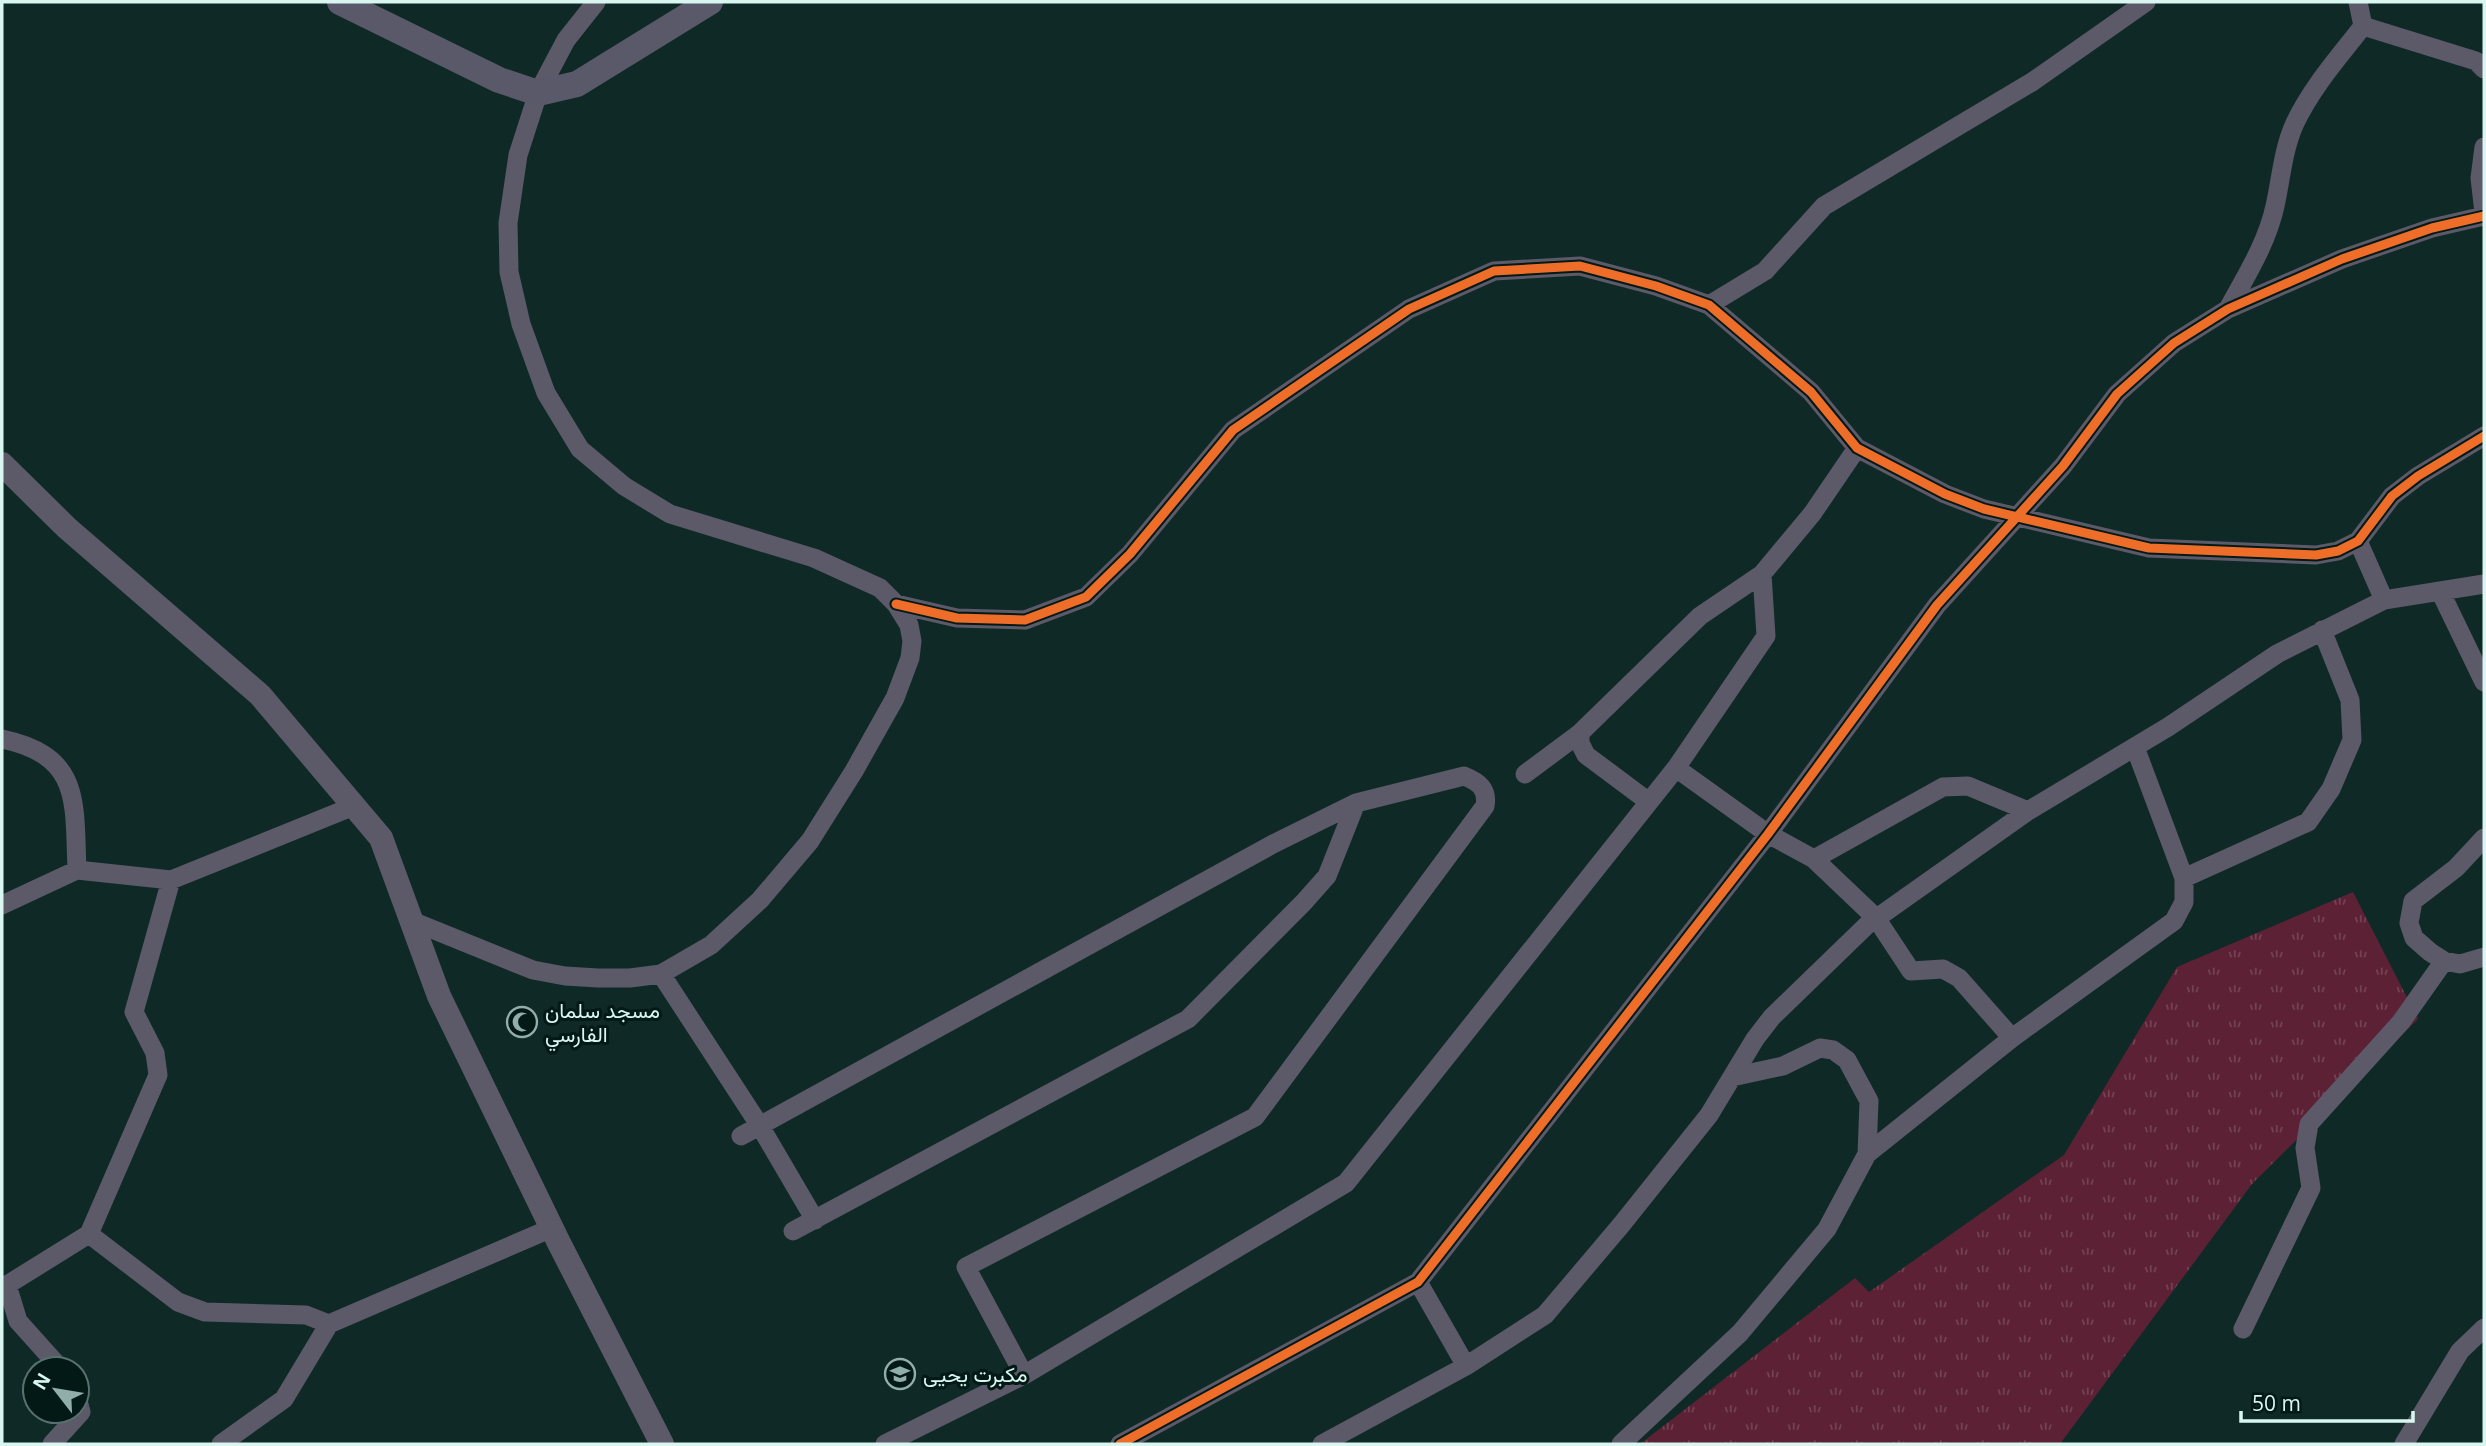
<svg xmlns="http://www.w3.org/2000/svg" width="2486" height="1446" font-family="'Open Sans',Vazirmatn,sans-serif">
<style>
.park{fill:url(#park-tufts)}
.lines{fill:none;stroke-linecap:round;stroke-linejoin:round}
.minor{stroke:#5c5968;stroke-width:19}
.tertiary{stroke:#5c5968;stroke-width:24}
.secondary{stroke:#5a596a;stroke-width:26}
.cycleway-casing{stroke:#021916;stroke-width:13}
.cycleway{stroke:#ee6e29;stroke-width:9}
.labels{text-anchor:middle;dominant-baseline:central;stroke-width:6;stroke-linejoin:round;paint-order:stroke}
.poi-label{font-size:21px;fill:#d9f6f1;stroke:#021916;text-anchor:start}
</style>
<defs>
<pattern id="park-tufts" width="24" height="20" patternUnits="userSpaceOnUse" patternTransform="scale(1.75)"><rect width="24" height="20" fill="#5c2135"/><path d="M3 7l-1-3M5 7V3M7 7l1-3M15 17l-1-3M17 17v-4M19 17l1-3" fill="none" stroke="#734253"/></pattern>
</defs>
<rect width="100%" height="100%" fill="#0f2927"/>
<!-- park -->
<path class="park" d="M2353 892 2418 1019 2252 1184 2060 1444H1640L1855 1278 1869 1292 2064 1155 2177 967Z"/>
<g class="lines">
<!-- minor -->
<path class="minor" d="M2358 2 2363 26
M2484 147 2480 178 2484 213
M1709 305 1765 271 1824 206 2032 82 2146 2
M2228 309C2246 276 2267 243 2275 206 2281 179 2283 149 2295 123 2312 87 2339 57 2363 26L2476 61 2484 69
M2358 541 2384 600 2484 584
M2440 591 2484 682
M896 604 957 618 1025 620 1086 597 1130 554 1233 430 1409 309 1494 271 1580 266 1656 286 1709 305 1811 392 1857 448 1945 494 1984 509 2149 548 2316 555 2338 551 2358 541 2392 496 2418 476 2484 436
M2 739C82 756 74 802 77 870L2 905
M1676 768 1766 636 1762 574
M1525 774 1580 733
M1649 802 1586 755 1580 743V733L1700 616 1762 574 1812 514 1857 448
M2484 838 2456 868 2413 901 2409 923 2414 938 2430 952 2444 961 2460 964 2484 957
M1814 859 1943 787 1968 786 2028 811
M77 870 171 880 354 806
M2184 878 2308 822 2331 789 2352 740 2350 700 2322 630
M412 921 533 970 565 976 598 978H630L661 974 711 945 760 900 810 841 854 771 895 698 910 658 912 641 909 625 896 604 880 588 814 558 670 514 624 486 580 449 546 393 521 324 509 272 508 223 518 155 538 93 566 40 596 2
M661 974 760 1126 815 1220
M741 1136 1273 844 1356 803 1464 776C1479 782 1488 789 1485 806L1255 1117 966 1267 1024 1375
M1867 1154 2012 1038 2174 921 2184 902V878L2135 747
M793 1231 1188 1019 1304 902 1327 876 1356 803
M89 1234 178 1302 205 1312 306 1315 329 1324
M1418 1282 1466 1366
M2 1285H7L89 1234 158 1075 155 1053 134 1012 171 880
M7 1285 18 1321 61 1369
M2243 1329 2311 1188 2305 1148 2309 1124 2401 1022 2444 961
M52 1444 81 1412 77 1397
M221 1444 284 1399 329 1324 552 1228
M885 1444 1024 1375 1346 1183 1676 768 1768 834 1814 859 1876 918 1911 971 1943 969 1959 978 2012 1038
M1120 1444 1418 1282 1768 834 1937 605 2063 466 2117 394 2174 343 2228 309 2342 259 2432 228 2484 216
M1322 1444 1466 1366 1545 1315 1622 1224 1709 1115 1755 1039 1772 1017 1867 925 2028 811 2168 727 2277 654 2384 600
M1621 1444 1740 1333 1827 1229 1867 1154 1869 1101 1847 1060 1833 1050 1820 1048 1783 1066 1732 1077
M2404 1444 2460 1351 2484 1328"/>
<!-- tertiary -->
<path class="tertiary" d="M2 464 67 528 260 695 381 838 439 996 559 1243 662 1444"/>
<!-- secondary -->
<path class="secondary" d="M340 2 499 80 538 93 577 84 710 2"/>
<!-- cycleway casing -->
<g class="cycleway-casing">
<path id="cycleway" d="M896 604 957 618 1025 620 1086 597 1130 554 1233 430 1409 309 1494 271 1580 266 1656 286 1709 305 1811 392 1857 448 1945 494 1984 509 2149 548 2316 555 2338 551 2358 541 2392 496 2418 476 2484 436
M1120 1444 1418 1282 1768 834 1937 605 2063 466 2117 394 2174 343 2228 309 2342 259 2432 228 2484 216"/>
</g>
<!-- cycleway -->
<use href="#cycleway" class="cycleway"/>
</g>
<!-- icons -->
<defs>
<g id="mosque-ring" transform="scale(1.575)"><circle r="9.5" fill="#021916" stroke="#92aeaa" stroke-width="1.5"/><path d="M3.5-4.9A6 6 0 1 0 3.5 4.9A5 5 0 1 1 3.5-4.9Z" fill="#92aeaa"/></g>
<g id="school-ring" transform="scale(1.575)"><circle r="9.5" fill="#021916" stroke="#92aeaa" stroke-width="1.5"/><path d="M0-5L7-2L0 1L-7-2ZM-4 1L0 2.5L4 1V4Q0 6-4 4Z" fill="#92aeaa"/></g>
</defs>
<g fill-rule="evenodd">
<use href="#mosque-ring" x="522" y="1022"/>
<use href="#school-ring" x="900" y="1374"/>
</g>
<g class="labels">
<!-- poi labels -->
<g class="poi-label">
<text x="545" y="1010">مسجد سلمان<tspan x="545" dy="24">الفارسي</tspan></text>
<text x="923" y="1374">مكبرت يحيى</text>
</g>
</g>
<!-- border -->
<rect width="2486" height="1446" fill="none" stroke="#d9f6f1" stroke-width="7"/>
<!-- north arrow -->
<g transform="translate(56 1390) rotate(301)"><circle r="33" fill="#021916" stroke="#58716e" stroke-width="2"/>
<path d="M0-5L12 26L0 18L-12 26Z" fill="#92aeaa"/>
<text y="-10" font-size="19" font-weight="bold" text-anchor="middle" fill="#d9f6f1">N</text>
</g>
<!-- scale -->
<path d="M2241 1411v10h172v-10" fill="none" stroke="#d9f6f1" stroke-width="3.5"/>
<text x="2252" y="1411" font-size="21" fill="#d9f6f1" stroke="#021916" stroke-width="5" paint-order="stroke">50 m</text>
</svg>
